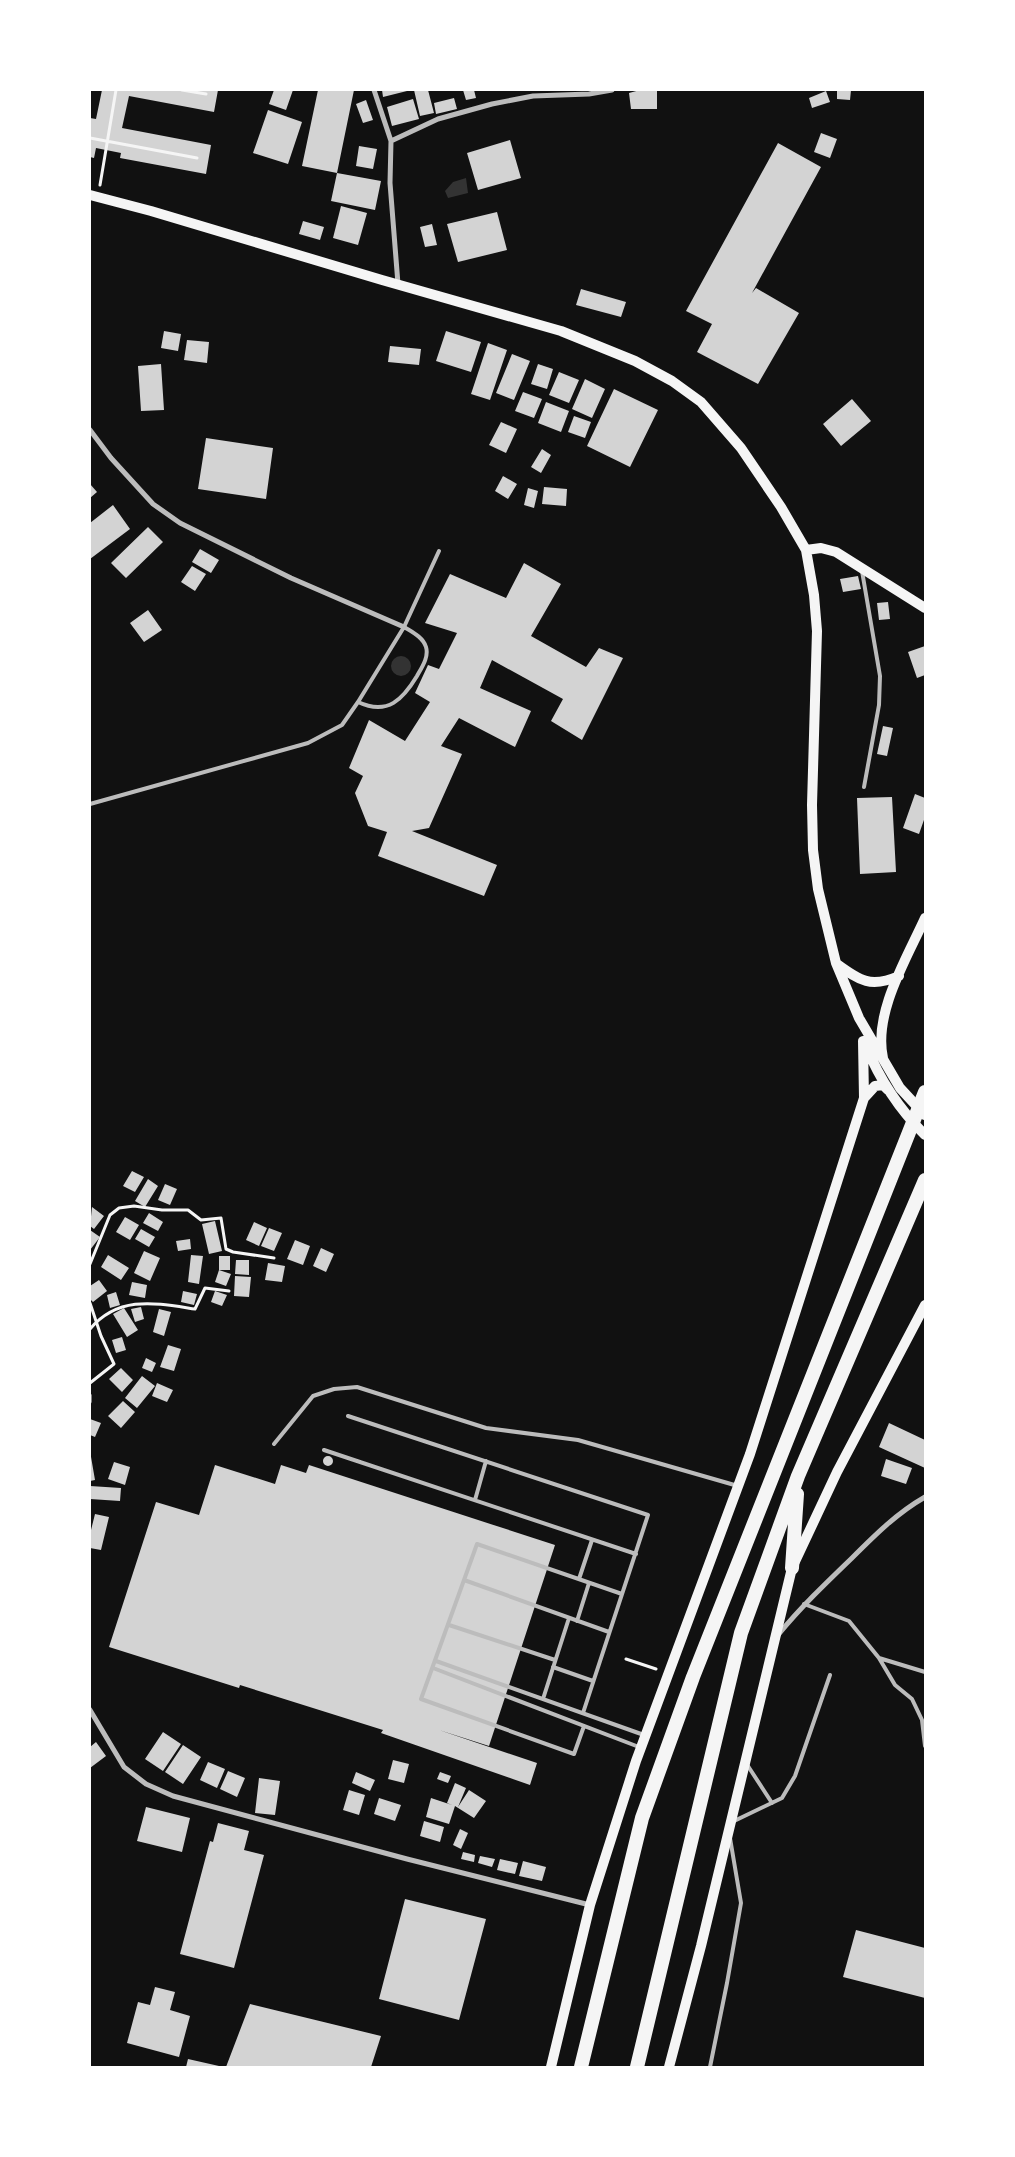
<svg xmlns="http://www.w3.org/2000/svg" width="1015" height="2157" font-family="Poppins,sans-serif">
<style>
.water{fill:#333}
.building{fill:#d3d3d3}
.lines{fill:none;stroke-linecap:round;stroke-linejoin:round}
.path{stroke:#f5f5f5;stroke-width:3}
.service{stroke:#bcbcbc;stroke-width:4}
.minor{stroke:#bcbcbc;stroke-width:5}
.secondary{stroke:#f5f5f5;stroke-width:10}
.trunk{stroke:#f5f5f5;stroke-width:14}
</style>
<rect width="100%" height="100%" fill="#111"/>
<!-- water -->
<path class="water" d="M466 178 468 193 448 198 445 191 453 182Z
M391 666a10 10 0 1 1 20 0a10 10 0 1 1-20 0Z"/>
<!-- building -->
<path class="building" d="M102 90H218L214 112 129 96 122 128 211 145 206 174 120 158 121 153 96 148 94 158 90 157V118L96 119Z
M274 90H293L286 110 269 104Z
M318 90H354L337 173 381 181 375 210 331 201 337 173 302 166Z
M382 90H407V91L383 97Z
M414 90H428L434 113 420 116Z
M463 90H474L476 98 466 100Z
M640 90H657V109H631L629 93Z
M837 90H851L850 100 837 99Z
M826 91 830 102 812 108 809 98Z
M454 98 457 109 436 114 434 103Z
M413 99 419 119 392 126 387 107Z
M366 100 373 120 363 123 356 104Z
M268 110 302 122 288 164 253 153Z
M821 133 837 139 830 158 814 152Z
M510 140 521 178 478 190 467 153Z
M778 143 821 167 752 293 756 288 799 313 758 384 697 352 712 324 686 311Z
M359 146 377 149 373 169 356 166Z
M341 206 367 213 358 245 333 238Z
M497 212 507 250 458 262 447 224Z
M303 221 324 227 320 240 299 234Z
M432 224 437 245 425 247 420 227Z
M581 289 626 302 621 317 576 305Z
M164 331 181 334 178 351 161 348Z
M446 331 481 342 471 372 436 361Z
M187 340 209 342 207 363 184 360Z
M488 343 507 350 490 400 471 394Z
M390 346 421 349 419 365 388 362Z
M512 354 530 361 514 400 496 393Z
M161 364 164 410 141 411 138 366Z
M538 364 553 369 547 389 531 384Z
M559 372 579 380 569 403 549 395Z
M585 379 605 389 592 418 572 409Z
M614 389 658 410 630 467 587 446Z
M523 392 542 399 534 418 515 411Z
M852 399 871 421 841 446 823 424Z
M546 402 569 411 561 432 538 423Z
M574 416 591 422 585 438 568 432Z
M501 422 517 429 506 453 489 445Z
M206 438 273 448 266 499 198 489Z
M542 449 551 455 541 473 531 467Z
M503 476 517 484 508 499 495 491Z
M90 484 97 492 90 498Z
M544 487 567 489 566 506 542 504Z
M528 488 538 491 534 508 524 505Z
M113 505 130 529 90 559V523Z
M148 527 163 542 126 578 111 563Z
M200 549 219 560 211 573 192 562Z
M524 563 561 584 531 636 586 667 599 648 623 658 582 740 551 721 563 699 492 660 480 688 531 711 515 747 459 718 441 746 462 754 429 828 412 831 497 865 484 896 378 856 387 832 368 826 355 793 363 776 349 768 369 720 405 741 430 702 415 693 428 665 439 669 457 633 425 623 450 574 506 598Z
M192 566 206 574 195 591 181 582Z
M858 576 861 589 843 592 840 579Z
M888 602 890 619 879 620 877 603Z
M148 610 162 630 144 642 130 623Z
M925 646V675L917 678 908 652Z
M883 726 893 728 887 756 877 754Z
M915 794 925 798V817L919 834 903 828Z
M892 797 896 872 860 874 857 798Z
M132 1171 144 1177 135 1192 123 1186Z
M148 1179 158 1186 145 1207 135 1201Z
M165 1184 177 1189 170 1205 158 1200Z
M92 1207 104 1216 94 1229 90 1226Z
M149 1213 163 1222 158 1231 143 1223Z
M125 1217 139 1225 130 1240 116 1232Z
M215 1221 222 1251 209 1254 202 1224Z
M254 1222 267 1228 259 1246 246 1240Z
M269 1228 282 1233 274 1251 261 1246Z
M141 1229 155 1237 149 1247 135 1239Z
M90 1230 100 1237 90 1250Z
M190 1239 191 1249 178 1251 176 1241Z
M295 1240 310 1246 303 1265 287 1259Z
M321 1248 334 1254 326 1272 313 1266Z
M144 1251 160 1258 150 1281 134 1273Z
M108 1255 129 1268 121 1280 101 1267Z
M191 1255 203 1256 199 1284 188 1282Z
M219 1256H230V1270H219Z
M236 1260H249V1275L235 1274Z
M268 1263 285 1266 282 1282 265 1280Z
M219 1270 231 1274 226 1286 215 1282Z
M235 1276 251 1277 249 1297 234 1296Z
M99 1280 107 1291 93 1302 90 1299V1286Z
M132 1282 147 1285 145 1298 129 1295Z
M183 1291 197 1294 194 1305 181 1302Z
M215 1291 227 1295 222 1306 211 1302Z
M116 1292 120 1305 110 1308 107 1295Z
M141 1307 144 1319 135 1322 131 1309Z
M124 1308 138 1330 127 1337 113 1314Z
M159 1309 171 1312 164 1336 153 1332Z
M122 1337 126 1350 116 1353 112 1340Z
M168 1345 181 1349 174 1371 160 1367Z
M146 1358 156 1363 152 1372 142 1368Z
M121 1368 133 1380 122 1392 109 1379Z
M142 1376 155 1386 137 1408 125 1398Z
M157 1383 173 1390 167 1402 152 1396Z
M123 1401 135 1412 121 1428 108 1416Z
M90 1419 101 1423 95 1437 90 1435Z
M889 1423 925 1440V1468L879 1447Z
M90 1451 95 1480 90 1481Z
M323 1461a5 5 0 1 1 10 0a5 5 0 1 1-10 0Z
M886 1459 912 1468 906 1484 881 1476Z
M114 1462 130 1467 125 1485 108 1479Z
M215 1465 275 1484 281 1465 306 1473 309 1465 555 1545 489 1746 439 1730 537 1763 530 1785 381 1733 383 1730 240 1685 239 1688 109 1647 156 1502 199 1515Z
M90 1486 121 1488 120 1501 90 1499Z
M95 1514 109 1517 101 1550 90 1548V1534Z
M163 1732 181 1744 163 1771 145 1759Z
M96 1742 106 1756 90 1768V1747Z
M183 1745 201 1757 183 1784 165 1772Z
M393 1760 409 1764 404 1783 388 1779Z
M208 1762 225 1769 217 1788 200 1780Z
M228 1771 245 1778 237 1797 220 1789Z
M356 1772 375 1780 370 1791 352 1783Z
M440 1772 451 1776 448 1783 437 1779Z
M259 1778 280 1781 275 1815 255 1813Z
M455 1783 466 1788 458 1807 469 1790 486 1801 474 1818 455 1806 449 1824 426 1817 431 1798 452 1805 447 1803Z
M349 1790 365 1795 359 1815 343 1810Z
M379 1798 401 1805 395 1821 374 1814Z
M146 1807 190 1818 182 1852 137 1841Z
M424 1821 444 1827 440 1842 420 1836Z
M218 1823 249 1831 244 1850 264 1855 234 1968 180 1954 210 1841 213 1842Z
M460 1829 468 1833 461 1849 453 1845Z
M463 1852 475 1855 474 1862 461 1859Z
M480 1856 495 1859 492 1867 478 1863Z
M500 1859 518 1863 515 1874 497 1870Z
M523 1861 546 1867 542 1881 519 1876Z
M405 1899 486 1919 459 2020 379 1999Z
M856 1930 925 1948V1998L843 1977Z
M155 1987 175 1992 170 2010 190 2016 179 2057 127 2043 138 2002 150 2005Z
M250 2004 381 2036 371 2067H226Z
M188 2059 219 2066V2067H186Z"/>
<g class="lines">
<!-- path -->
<path class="path" d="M182 90 206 94
M90 138 197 158
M100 185 116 90
M90 1264 110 1215 119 1208 134 1206 162 1210H188L201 1220 221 1218 226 1249 233 1252 274 1258
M90 1303 101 1336 114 1364 90 1383
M90 1329C119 1295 155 1303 195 1309L205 1288 229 1291
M90 1395V1402
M626 1659 656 1669"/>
<!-- service -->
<path class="service" d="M862 571 880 676 879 705 864 787
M358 702C388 716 403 699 417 676 422 667 429 657 426 647 423 637 412 632 404 627L439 551
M90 804 308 743 342 725 358 702 404 627
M348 1416 648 1515 583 1713
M274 1444 313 1396 334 1389 357 1387 486 1428 578 1440 738 1486
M324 1450 636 1554
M475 1500 486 1461
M579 1579 592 1540
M464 1580 609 1632
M804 1604 849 1621 879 1658 895 1685 912 1699 922 1720 925 1746
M577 1621 589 1583
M449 1625 555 1660
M879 1658 925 1672
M436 1661 644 1735
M553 1667 593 1681
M433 1668 639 1747
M543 1699 569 1618
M584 1726 574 1754 421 1699 477 1544 622 1594
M746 1763 772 1803
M732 1822 782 1798 795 1776 830 1675
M710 2067 727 1983 741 1903 730 1838"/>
<!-- minor -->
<path class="minor" d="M374 90 391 141
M398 284 390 183 391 141 438 119 492 104 533 96 589 94 612 90
M90 430 111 458 153 504 180 523 291 578 404 627
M778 1635C801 1607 826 1583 852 1558 875 1535 897 1513 925 1497
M90 1710 124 1767 146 1784 173 1796 407 1859 590 1905"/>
<!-- secondary -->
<path class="secondary" d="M90 195 151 211 382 280 561 331 635 361 672 381 701 402 741 448 781 507 806 550 814 595 817 631 812 805 813 850 818 889 836 963 859 1018 900 1088 925 1115
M806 550 821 548 836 552 925 608
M837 964C860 981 871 988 899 976
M866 1046C879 1078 900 1110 925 1135
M883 1058C873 1013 907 958 925 918
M864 1098 875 1086 883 1085 888 1090
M551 2067 590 1905 636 1761 750 1454 864 1098 863 1041
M669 2067 701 1946 792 1568 837 1472 925 1305"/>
<!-- trunk -->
<path class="trunk" d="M792 1568 797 1494
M581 2067 642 1818 693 1677 925 1092
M637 2067 741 1633 798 1476 925 1180"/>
</g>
<!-- border -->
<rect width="1015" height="2157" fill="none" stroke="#ffffff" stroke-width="182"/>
</svg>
